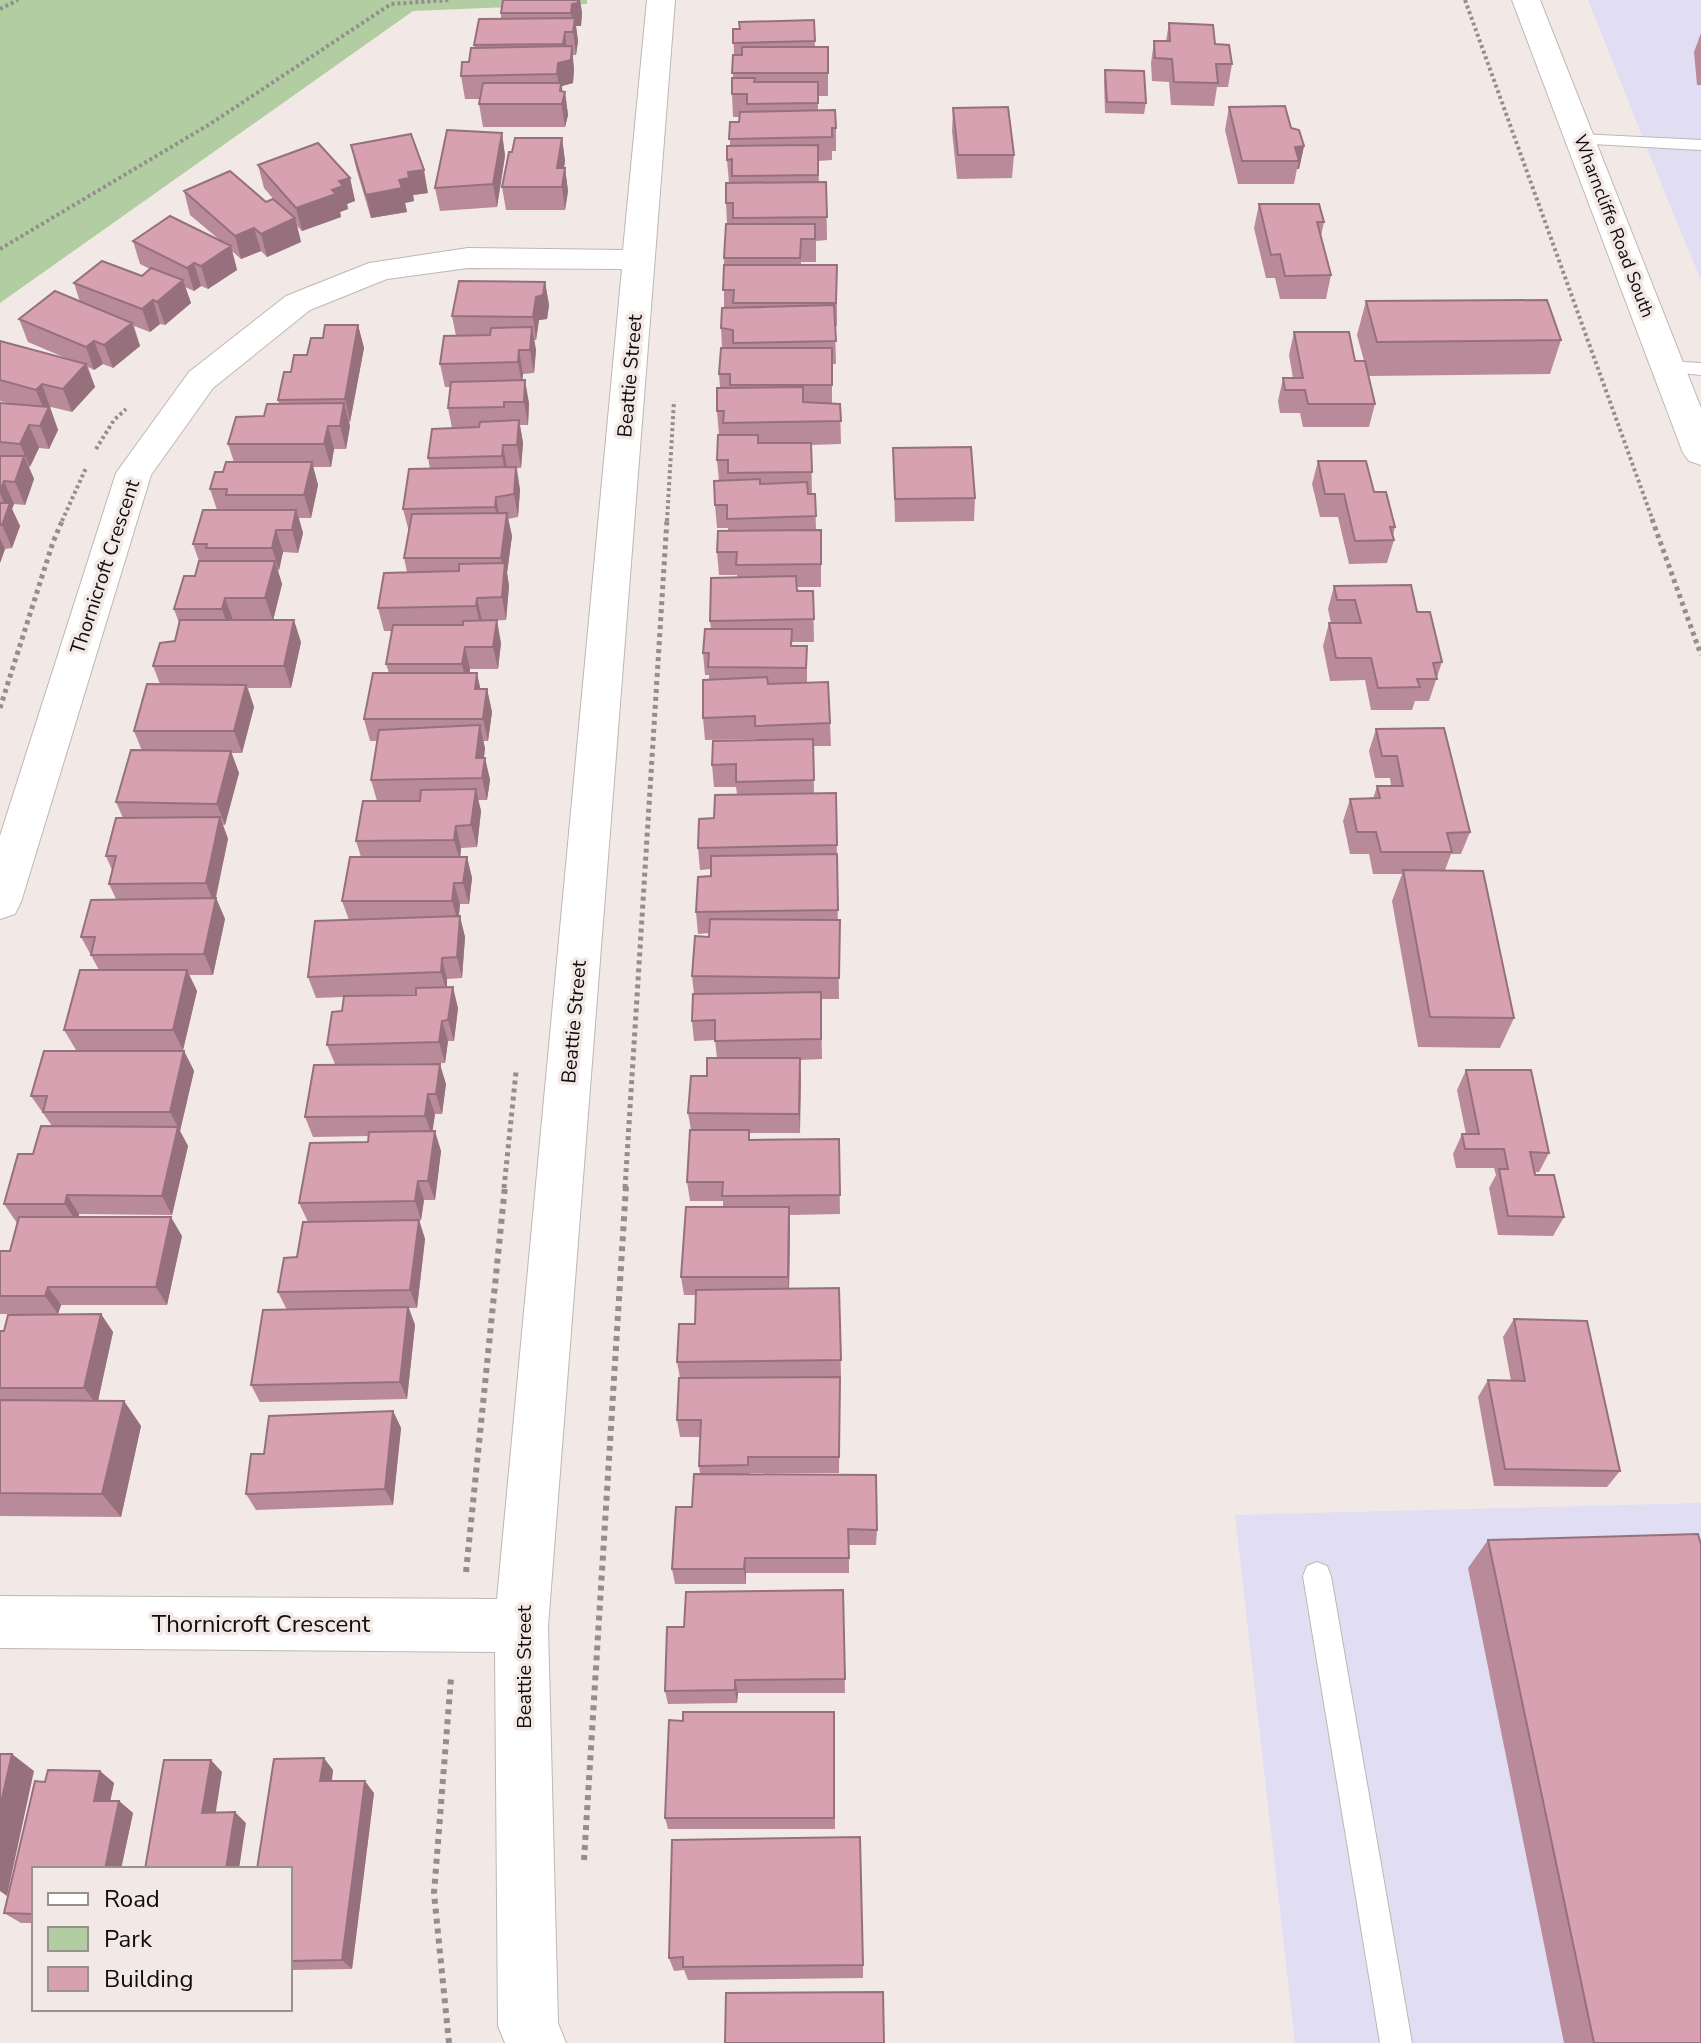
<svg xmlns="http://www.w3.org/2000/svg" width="1701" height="2043" font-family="'Nunito Sans',sans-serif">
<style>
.commercial{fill:#e1def4}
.green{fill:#b2cda2}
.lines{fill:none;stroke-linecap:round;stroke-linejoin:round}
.lane-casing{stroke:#bfb7b3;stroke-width:2}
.street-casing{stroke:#bfb7b3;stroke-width:2}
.secondary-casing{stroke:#bfb7b3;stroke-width:2}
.path-far2{stroke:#948e8c;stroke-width:4;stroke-dasharray:3 3;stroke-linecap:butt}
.path-far1{stroke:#948e8c;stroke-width:5;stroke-dasharray:4 4;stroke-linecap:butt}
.path{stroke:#948e8c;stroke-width:6;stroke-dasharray:5 5;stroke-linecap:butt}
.lane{fill:#fff;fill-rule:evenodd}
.street{fill:#fff;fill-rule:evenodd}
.secondary{fill:#fff;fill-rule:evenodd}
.wall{fill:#b98a99;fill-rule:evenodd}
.shaded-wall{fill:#96717d}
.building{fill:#d7a1b2;stroke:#96717d;stroke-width:2}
.labels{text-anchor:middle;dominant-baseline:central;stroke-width:7;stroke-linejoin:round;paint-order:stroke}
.far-street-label{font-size:18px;fill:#100d0c;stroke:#f2e9e6}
.street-label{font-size:20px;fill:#100d0c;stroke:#f2e9e6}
.near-street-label{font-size:24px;fill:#100d0c;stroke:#f2e9e6}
</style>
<rect width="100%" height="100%" fill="#f2e9e6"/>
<!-- commercial -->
<path class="commercial" d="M1588 0H1701V280L1668 201Z
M1701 1503V2043H1295L1235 1515Z"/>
<!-- green -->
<path class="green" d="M0 0H587V4L413 11 0 303Z"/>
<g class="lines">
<!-- lane casing -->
<g class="lane-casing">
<path id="lane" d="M1580 134 1701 140V150L1574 143 1572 139Z
M1668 361 1701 363V375L1661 371 1659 367Z
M1317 1562 1327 1566 1331 1576 1412 2043H1380L1303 1576 1307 1566Z"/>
</g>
<!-- street casing -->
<g class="street-casing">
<path id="street" d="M647 0H675L548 1626 558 2023 566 2043H505L498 2026 495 1652 0 1648V1596L497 1599 622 269 468 268 387 279 310 310 213 388 151 475 21 902 15 914 0 919V836L116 473 189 372 286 296 369 263 468 248 623 250Z"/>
</g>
<!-- secondary casing -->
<g class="secondary-casing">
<path id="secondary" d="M1512 0H1540L1701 408V465L1689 461 1683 453Z"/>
</g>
<!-- path-far2 -->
<path class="path-far2" d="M1465 0 1653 521
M0 9 18 0
M0 249 210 124 391 4 449 0
M96 449 114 420 126 409
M62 521 86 468
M667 521 674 401"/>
<!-- path-far1 -->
<path class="path-far1" d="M1652 519 1701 655
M0 708 53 542 63 519
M504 1188 516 1072
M625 1188 667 519"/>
<!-- path -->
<path class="path" d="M466 1572 505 1186
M584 1860 626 1186
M449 2043 434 1893 451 1678"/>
<!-- lane -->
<use href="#lane" class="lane"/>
<!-- street -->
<use href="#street" class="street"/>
<!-- secondary -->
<use href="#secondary" class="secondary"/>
</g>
<!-- wall -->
<path class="wall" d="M503 0H580L582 13 581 26H576L578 41 576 55H572L574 69 573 83 562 86V91L565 92 568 115 565 127H483L479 104 480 99H465L461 76 475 48 474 45 501 19V13Z
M814 20 815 47H828V96H818V111L836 128V151H832V160L818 161 819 182H826L827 240 816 241V262H801V265H837V326H835L836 364H832V404H840L841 444 811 445 812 494H815L816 530H821V587H797V591H813L814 642H792V646H807V683L830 723 831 746H813L814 793H836L839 999H821L822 1059 800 1060V1133H749L750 1140 839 1139 840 1214 790 1215 789 1289 839 1288 841 1377H804H840L839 1473H750V1475L877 1530 876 1545H849V1573H746V1584H675L672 1569 692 1507 700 1474 699 1466 700 1437H680L677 1420 680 1378 677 1362 695 1324 696 1295H684L681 1277 723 1207V1201H690L687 1182 691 1130 688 1113 707 1076 717 1058 715 1040 694 1041 692 1021 694 994 692 976 709 937 710 933 698 934 696 912 711 876V869L700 870 698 848 714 818 737 794 736 787H714L712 765 756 740V739L705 740 703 718 709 679V675H705L703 653 711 629 710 621 737 577V575H719L717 552 728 531V528H717L715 505 719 481 717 460 724 435H719L717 411 720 388 719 374 722 348 721 328 724 308V258L727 224 726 203 729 183 727 160 730 146V122H739V117H733L732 94 734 55 733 29Z
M1169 23 1215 44 1232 64 1228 87H1217L1214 106 1171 105 1169 82 1152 81 1151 63 1154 41H1166Z
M1701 33V85H1697L1694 52Z
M1105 70 1146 103 1144 114 1105 113 1104 81Z
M1229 107 1291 128 1304 146 1299 169H1297L1294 184H1238L1225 130Z
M953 108 1014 155 1012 178 957 179 952 131Z
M502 133 505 156 497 207 440 211 435 188Z
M562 138 565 161 564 168H565L568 191 565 210H506L502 187 512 152Z
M351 145 428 193 413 195 414 201 405 203 407 212 371 218 356 168Z
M258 165 350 178 355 201 347 204 348 209 340 212 341 217 302 231 297 226 301 242 267 257 261 251 241 259 232 251 237 270 208 289 201 286 194 291 185 287 191 303 165 325 160 324 150 332 134 326 140 346 113 368 103 364 94 370 88 367 95 387 72 412 51 407 50 408 58 430 49 449 39 448 29 467 34 479 25 505 14 504 12 509 20 526 12 548 5 549 0 563V403L12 404 0 401V341L68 359 28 342 19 319 80 302 74 283 142 276 150 269 140 264 133 241 222 242 190 215 184 191 266 202H276L264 188Z
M1259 204 1324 222 1321 236 1331 275 1326 299H1280L1275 278H1266L1254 228Z
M545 282 549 305 547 319 539 320 536 340H534L536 350 534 373 523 374 522 380 529 403 528 425H520L523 443 521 468H517L520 490 518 517 508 519 512 536 507 573 509 586 506 620 485 621 501 643 498 669H470V673L480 689H487L492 712 488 741H483L485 748 484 758H485L490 780 487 800H478L481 811 477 847 461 848 460 857H467L472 878 469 904H460L459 916 465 937 462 978 447 979V987L458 1008 454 1041H448L445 1063 371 1064 446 1084 442 1114H435L432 1131 441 1151 435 1200H424L421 1220H419L425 1239 417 1308H409L415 1325 407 1399 260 1402 251 1385 287 1310 278 1292 297 1257 308 1222 299 1203 368 1142 369 1136 313 1137 305 1117 335 1064 327 1045 342 1011 344 997 316 998 308 977 349 920 342 901 361 857 356 841 377 801 371 780 377 741H370L364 719 389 673 386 664 392 631H384L378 608 407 572 404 558 409 532 403 509 430 469 428 458 452 428 448 408 450 387H445L440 364 456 336 452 316ZM416 994V995L361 996Z
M1366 301 1561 340 1550 374 1368 376 1375 404 1369 427H1303L1300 413H1280L1278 401 1283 378H1293L1289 355 1294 332 1355 361H1364L1357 335Z
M358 325 364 348 350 422H349L350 426 346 449H334L331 467H313L318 485 311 518H299L303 533 298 553 283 552 278 571 282 584 273 620 301 642 291 688H248L254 707 242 753H231L239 773 225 825H223L228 839 216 898 225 919 213 975H189L197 991 183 1050H76L64 1030 99 970 81 937 116 899 109 884 112 870 106 856 123 818 116 802 142 751 134 731 160 684 153 666 175 641 179 623 174 609 195 576 199 561 193 544 217 510 210 489 223 472 234 462 228 444 279 404 278 400 291 372 323 338Z
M893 448 975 498 974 521 895 522Z
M1318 461 1374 492 1395 527 1393 536 1394 540 1387 563 1349 564 1338 517H1320L1312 484Z
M1334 586 1417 612 1442 662 1429 701H1415L1412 710H1371L1365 680 1330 681 1323 646 1329 623H1331L1328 609Z
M1376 729 1470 832 1461 854H1451L1445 870 1514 1018 1500 1048 1418 1047 1392 901 1402 874H1373L1369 854H1350L1343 821 1350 799H1373L1377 786H1391L1390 778H1375L1369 751Z
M184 1051 194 1071 180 1131 188 1146 172 1215 79 1214V1217L182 1236 167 1305H61L58 1314H0V1251H10L17 1223 4 1204 33 1154 52 1126 31 1096Z
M1466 1070 1549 1153 1539 1172H1535L1564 1217 1553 1236 1498 1235 1489 1188 1496 1175 1494 1168H1456L1453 1154 1462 1134H1466L1457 1090Z
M101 1314 113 1332 98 1401H124L141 1426 121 1517 0 1516V1331Z
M1514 1319 1620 1471 1607 1487 1494 1486 1478 1397 1488 1380 1511 1381 1503 1337Z
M393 1411 401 1428 393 1505 256 1510 246 1494 264 1454Z
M1488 1540 1701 2043H1564L1468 1568Z
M843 1590 845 1693H738L737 1703 668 1704 665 1691 684 1627Z
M834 1712 835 1829H668L665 1818 683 1721Z
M48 1770 100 1771 114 1783 110 1801H119L133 1813 121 1869H34V1923H21L4 1913 35 1781 45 1782Z
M333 1770 332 1781 374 1793 352 1969 290 1970V1869Z
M672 1840 863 1965V1978L688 1980 684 1970 674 1971 669 1958Z"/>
<!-- shaded-wall -->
<path class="shaded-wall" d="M578 0H580L582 13 581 26H576L578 41 576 55 571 13 572 4Z
M565 32 567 54 572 46 574 69 573 83 562 86 563 99 565 92 568 115 565 127 557 74 558 63 565 61 563 44Z
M502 133 505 156 497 207 493 184Z
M562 138 565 161 561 187 557 168Z
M1304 146 1299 169H1297L1299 161 1295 147Z
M565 168 568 191 565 210 562 187Z
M424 170 428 193 413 195 414 201 405 203 407 212 371 218 366 195 399 180 408 172Z
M350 178 355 201 347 204 348 209 340 212 341 217 302 231 296 208 332 190 339 181Z
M295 218 301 242 267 257 261 234Z
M254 228 261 251 241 259 235 236Z
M231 246 237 270 208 289 201 266Z
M194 263 201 286 194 291 187 268Z
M183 280 191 303 165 325 157 302Z
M545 282 549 305 547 319 539 320 536 340 533 317 536 297Z
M153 300 160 324 150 332 142 309Z
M132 323 140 346 113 368 104 345Z
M358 325 364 348 350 422 345 399Z
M532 327 536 350 534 373 530 350Z
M94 341 103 364 94 370 86 347Z
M519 350 523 374 522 385 518 362Z
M86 364 95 387 72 412 63 389Z
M525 380 529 403 528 425 524 402Z
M42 384 58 430 49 449 40 426 45 413 36 390Z
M344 403 350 426 346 449 340 426Z
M519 420 523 443 521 468 517 445Z
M29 425 39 448 30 467 20 444Z
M328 426 334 449 331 467 324 444Z
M503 445 507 468 506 479 502 456Z
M24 456 34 479 25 505 15 482Z
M312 462 318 485 311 518 304 495Z
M516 467 520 490 518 517 514 494Z
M4 481 14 504 12 509 20 526 12 548 2 525 7 510 0 493Z
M496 497 500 520 499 530 495 507Z
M296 510 303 533 298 553 292 530Z
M507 513 512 536 507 573 509 586 506 620 502 597 504 572 501 558Z
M276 530 283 552 279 571 272 548Z
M0 538 5 549 0 563Z
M275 561 282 584 273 621 265 598Z
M225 598 233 620 230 632 222 609Z
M477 598 482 621 481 629 476 606Z
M294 620 301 642 291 688 284 666Z
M497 620 501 643 498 669 493 647Z
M465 647 470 669 467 686 462 664Z
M477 673 482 696 475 689Z
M246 685 254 707 242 753 234 731Z
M487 689 492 712 488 741 483 719Z
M480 725 485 748 481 780 476 758Z
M231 751 239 773 225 825 217 804Z
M485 758 490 780 487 800 482 778Z
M476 789 481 811 477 847 471 825Z
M220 817 228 839 214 904 206 883Z
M456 826 461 848 460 861 454 840Z
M467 857 472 878 469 904 463 883Z
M454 883 460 904 458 922 452 901Z
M216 898 225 919 213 975 204 954Z
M460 916 465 937 462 978 457 957Z
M442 958 447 979V993L441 972Z
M187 970 197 991 183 1050 173 1030Z
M453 987 458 1008 454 1041 448 1020Z
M442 1021 448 1041 445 1063 439 1042Z
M184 1051 194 1071 180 1131 188 1146 172 1215 162 1196 178 1127 170 1112Z
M800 1058 801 1078 800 1133 799 1114Z
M440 1064 446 1084 442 1114 436 1094Z
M428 1094 435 1114 432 1135 425 1116Z
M435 1131 441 1151 435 1200 428 1181Z
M418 1181 424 1200 421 1220 415 1201Z
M67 1195 79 1214 77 1223 65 1204Z
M789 1207 790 1225 789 1296 788 1277Z
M171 1217 182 1236 167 1305 156 1287Z
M419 1220 425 1239 417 1308 410 1290Z
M48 1287 61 1305 58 1314 45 1296Z
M408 1307 415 1325 407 1399 400 1382Z
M101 1314 113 1332 97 1405 84 1388Z
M124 1401 141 1426 121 1517 102 1494Z
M393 1411 401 1428 393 1505 385 1489Z
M745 1558 746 1573V1584L744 1569Z
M735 1680 738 1693 737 1703 735 1690Z
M12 1754 34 1771 7 1896 0 1891V1807Z
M324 1758 333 1770 330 1793 320 1781Z
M211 1760 222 1772 214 1824 202 1813Z
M100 1771 114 1783 108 1812 94 1801Z
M365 1781 374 1793 352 1969 342 1960Z
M119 1801 133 1813 121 1869H105Z
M235 1812 246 1823 239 1869H226Z"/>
<!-- building -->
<path class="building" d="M503 0H578V3L572 4 571 13H501Z
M575 18 573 32H565L563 44 474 45 479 19Z
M814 20 815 41 733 43V29H740L739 22Z
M1169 23 1213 25 1215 44 1229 45 1232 64H1216L1218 83 1174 82 1172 59 1155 58 1154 41H1170Z
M572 46 571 60 558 63 557 74 461 76 462 62H469L471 48Z
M742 47H828V73H732L733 55H742Z
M1105 70 1144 71 1146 103 1107 102Z
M732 78H755L754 82H818V103L747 104V94H732Z
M483 83H561L560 91 565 92 562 104H479Z
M1285 106 1291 128 1299 130 1304 146 1295 147 1299 161H1242L1229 107Z
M1008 107 1014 155H958L953 108Z
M835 110 836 128H832V137L729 139 730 122H739L740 112Z
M447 130 502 133 493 184 435 188Z
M411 134 424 170 408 172 409 178 399 180 402 188 366 195 351 145Z
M515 138H562L557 168H565L562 187H502L509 152H512Z
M318 143 350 178 339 181 343 186 332 190 336 194 296 208 258 165Z
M818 145V175L732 176V159L727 160V146Z
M230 171 266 202 273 199 295 218 261 234 254 228 235 236 184 191Z
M826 182 827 217 733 218V203H726V183Z
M1259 204H1319L1324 222H1317L1331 275 1285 276 1280 254 1271 255Z
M170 216 231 246 201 266 194 263 187 268 133 241Z
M726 224H815V239H801L800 258H724Z
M102 261 142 276 151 268 183 280 157 302 153 300 142 309 74 283Z
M724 265H837L836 303H733L734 290H723Z
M459 281 545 282 543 295 536 297 533 317 452 316Z
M55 291 132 323 104 345 94 341 86 347 19 319Z
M1547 300 1561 340 1377 342 1366 301Z
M834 305 836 341 733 343V330L721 328 722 308Z
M325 325H358L345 399 278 400 284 372H291L294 355H307L311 338H323Z
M532 327 530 350H519L518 362 440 364 444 336 490 335 491 328Z
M1294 332H1349L1355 361H1365L1375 404H1308L1305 390H1285L1283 378H1303Z
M0 341 86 364 63 389 42 384 36 390 0 380Z
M721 348H832V385H730V374H719Z
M525 380 524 402H504V407L448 408 451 382Z
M803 387V402L840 404 841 421 723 423 724 411H717V388Z
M0 403 49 407 40 426 29 425 20 444 0 442Z
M344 403 340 426H328L324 444H228L236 417 264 416 267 404Z
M519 420 517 445H503L502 456 428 458 432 429 479 427 480 422Z
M718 435H758V443H811L812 472 728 473V460H717Z
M971 447 975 498 895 499 893 448Z
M0 456H24L15 482 4 481 0 492Z
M1318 461H1366L1374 492H1386L1395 527H1390L1394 540 1355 541 1344 494H1325Z
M226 462H312L304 495H226L227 489H210L215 472H223Z
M516 467 514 494 496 497 495 507 403 509 409 469Z
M760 479V484L807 482 808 494H815L816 516 727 519V505H715L714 481Z
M0 503H10L2 525H0Z
M203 510H296L292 530H276L272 548H206L207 544H193Z
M507 513 501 558H404L412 514Z
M821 530V564L736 565 737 552H717L718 531Z
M199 561H275L265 598H225L222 609H174L184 576H195Z
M505 563 502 597 477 598 476 606 378 608 384 573 459 571V564Z
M796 576 797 591H813L814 619 710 621 711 578Z
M1411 585 1417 612H1430L1442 662 1433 663 1437 679H1417L1420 687 1378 688 1371 658H1336L1329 623H1361L1355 600H1337L1334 586Z
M180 620H294L284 666H153L160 643 175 641Z
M497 620 493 647H465L462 664H386L393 625H463V621Z
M705 629H792L791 646H807L806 668 708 667 709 653H703Z
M373 673H477L475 689H487L483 719H364Z
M767 677 768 684 828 682 830 723 755 726V716L703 718V680Z
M147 684 246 685 234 731H134Z
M480 725 476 758H485L482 778 371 780 379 730Z
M1444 728 1470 832 1447 833 1452 852H1381L1376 832H1357L1350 799 1380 798 1377 786H1403L1397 756H1382L1376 729Z
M813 739 814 780 736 782V764L712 765 713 741Z
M131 750 231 751 217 804 116 802Z
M476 789 471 825 456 826 454 840 356 841 363 801H420L421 790Z
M836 793 837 845 698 848 699 819 714 818 715 795Z
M220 817 206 883 109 884 116 856H106L116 818Z
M837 854 838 910 696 912 698 877 711 876V856Z
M350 857H467L463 883H454L452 901H342Z
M1403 870 1483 871 1514 1018 1430 1017Z
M216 898 204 954 91 955 95 937H81L91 900Z
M460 916 457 957 442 958 441 972 308 977 315 921Z
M710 919 840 920 839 978 692 976 695 936 709 937Z
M80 970H187L173 1030H64Z
M453 987 448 1020 442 1021 439 1042 327 1045 332 1012 342 1011 344 996 416 995V988Z
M821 992V1039L715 1041V1020L692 1021 693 994Z
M44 1051H184L170 1112H43L47 1096H31Z
M707 1058H800L799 1114 688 1113 691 1076H707Z
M440 1064 436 1094H428L425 1116 305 1117 314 1065Z
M1466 1070H1531L1549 1153 1530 1152 1535 1175H1554L1564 1217 1508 1216 1499 1169H1508L1504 1149H1465L1462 1134H1479Z
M41 1126 178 1127 162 1196 67 1195 65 1204H4L18 1154H33Z
M690 1130H749V1140L839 1139 840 1195 722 1196 723 1182H687Z
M435 1131 428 1181H418L415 1201 299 1203 310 1143 368 1142 369 1132Z
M686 1207H789L788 1277H681Z
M19 1217H171L156 1287H48L45 1296H0V1251H10Z
M419 1220 410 1290 278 1292 284 1258 297 1257 303 1222Z
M839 1288 841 1360 677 1362 679 1324H695L696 1290Z
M408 1307 400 1382 251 1385 263 1310Z
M101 1314 84 1388H0V1331H4L8 1315Z
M1514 1319 1587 1321 1620 1471 1505 1469 1488 1380 1525 1381Z
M840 1377 839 1457H748V1465L699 1466 701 1420H677L679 1378Z
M0 1400 124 1401 102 1494 0 1493Z
M393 1411 385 1489 246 1494 251 1454H264L269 1416Z
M694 1474 876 1475 877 1530 848 1529 849 1558H745L744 1569H672L676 1507H692Z
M1698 1534 1701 1545V2043H1594L1488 1540Z
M843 1590 845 1679 735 1680V1690L665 1691 667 1627H684L686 1592Z
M683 1712H834V1818H665L669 1720 683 1721Z
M0 1754H12L0 1807Z
M324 1758 320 1781H365L342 1960 290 1961V1869H257L274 1759Z
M164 1760H211L202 1813 235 1812 226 1869H145Z
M48 1770 100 1771 94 1801H119L105 1869H34V1914L4 1913 35 1781 45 1782Z
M860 1837 863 1965 683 1967V1957L669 1958 672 1840Z
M883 1992 884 2043H725L726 1993Z"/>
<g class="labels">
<!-- far-street labels -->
<g class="far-street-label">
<text transform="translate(1614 226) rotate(69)">Wharncliffe Road South</text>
</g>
<!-- street labels -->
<g class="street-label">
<text transform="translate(630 376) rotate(-85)">Beattie Street</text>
<text transform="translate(105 567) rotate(-72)">Thornicroft Crescent</text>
<text transform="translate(574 1022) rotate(-85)">Beattie Street</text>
<text transform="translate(524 1667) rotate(-90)">Beattie Street</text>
</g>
<!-- near-street labels -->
<g class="near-street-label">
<text x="261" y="1624">Thornicroft Crescent</text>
</g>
</g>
<!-- legend -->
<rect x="32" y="1867" width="260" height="144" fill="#f2e9e6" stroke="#98918f" stroke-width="2"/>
<rect x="48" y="1893" width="40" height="12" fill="#ffffff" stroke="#98918f" stroke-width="2"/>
<text x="104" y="1907" font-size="24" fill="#100d0c">Road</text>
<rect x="48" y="1927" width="40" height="24" fill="#b2cda2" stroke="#98918f" stroke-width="2"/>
<text x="104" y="1947" font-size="24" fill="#100d0c">Park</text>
<rect x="48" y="1967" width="40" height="24" fill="#d7a1b2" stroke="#98918f" stroke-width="2"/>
<text x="104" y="1987" font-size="24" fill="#100d0c">Building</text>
</svg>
